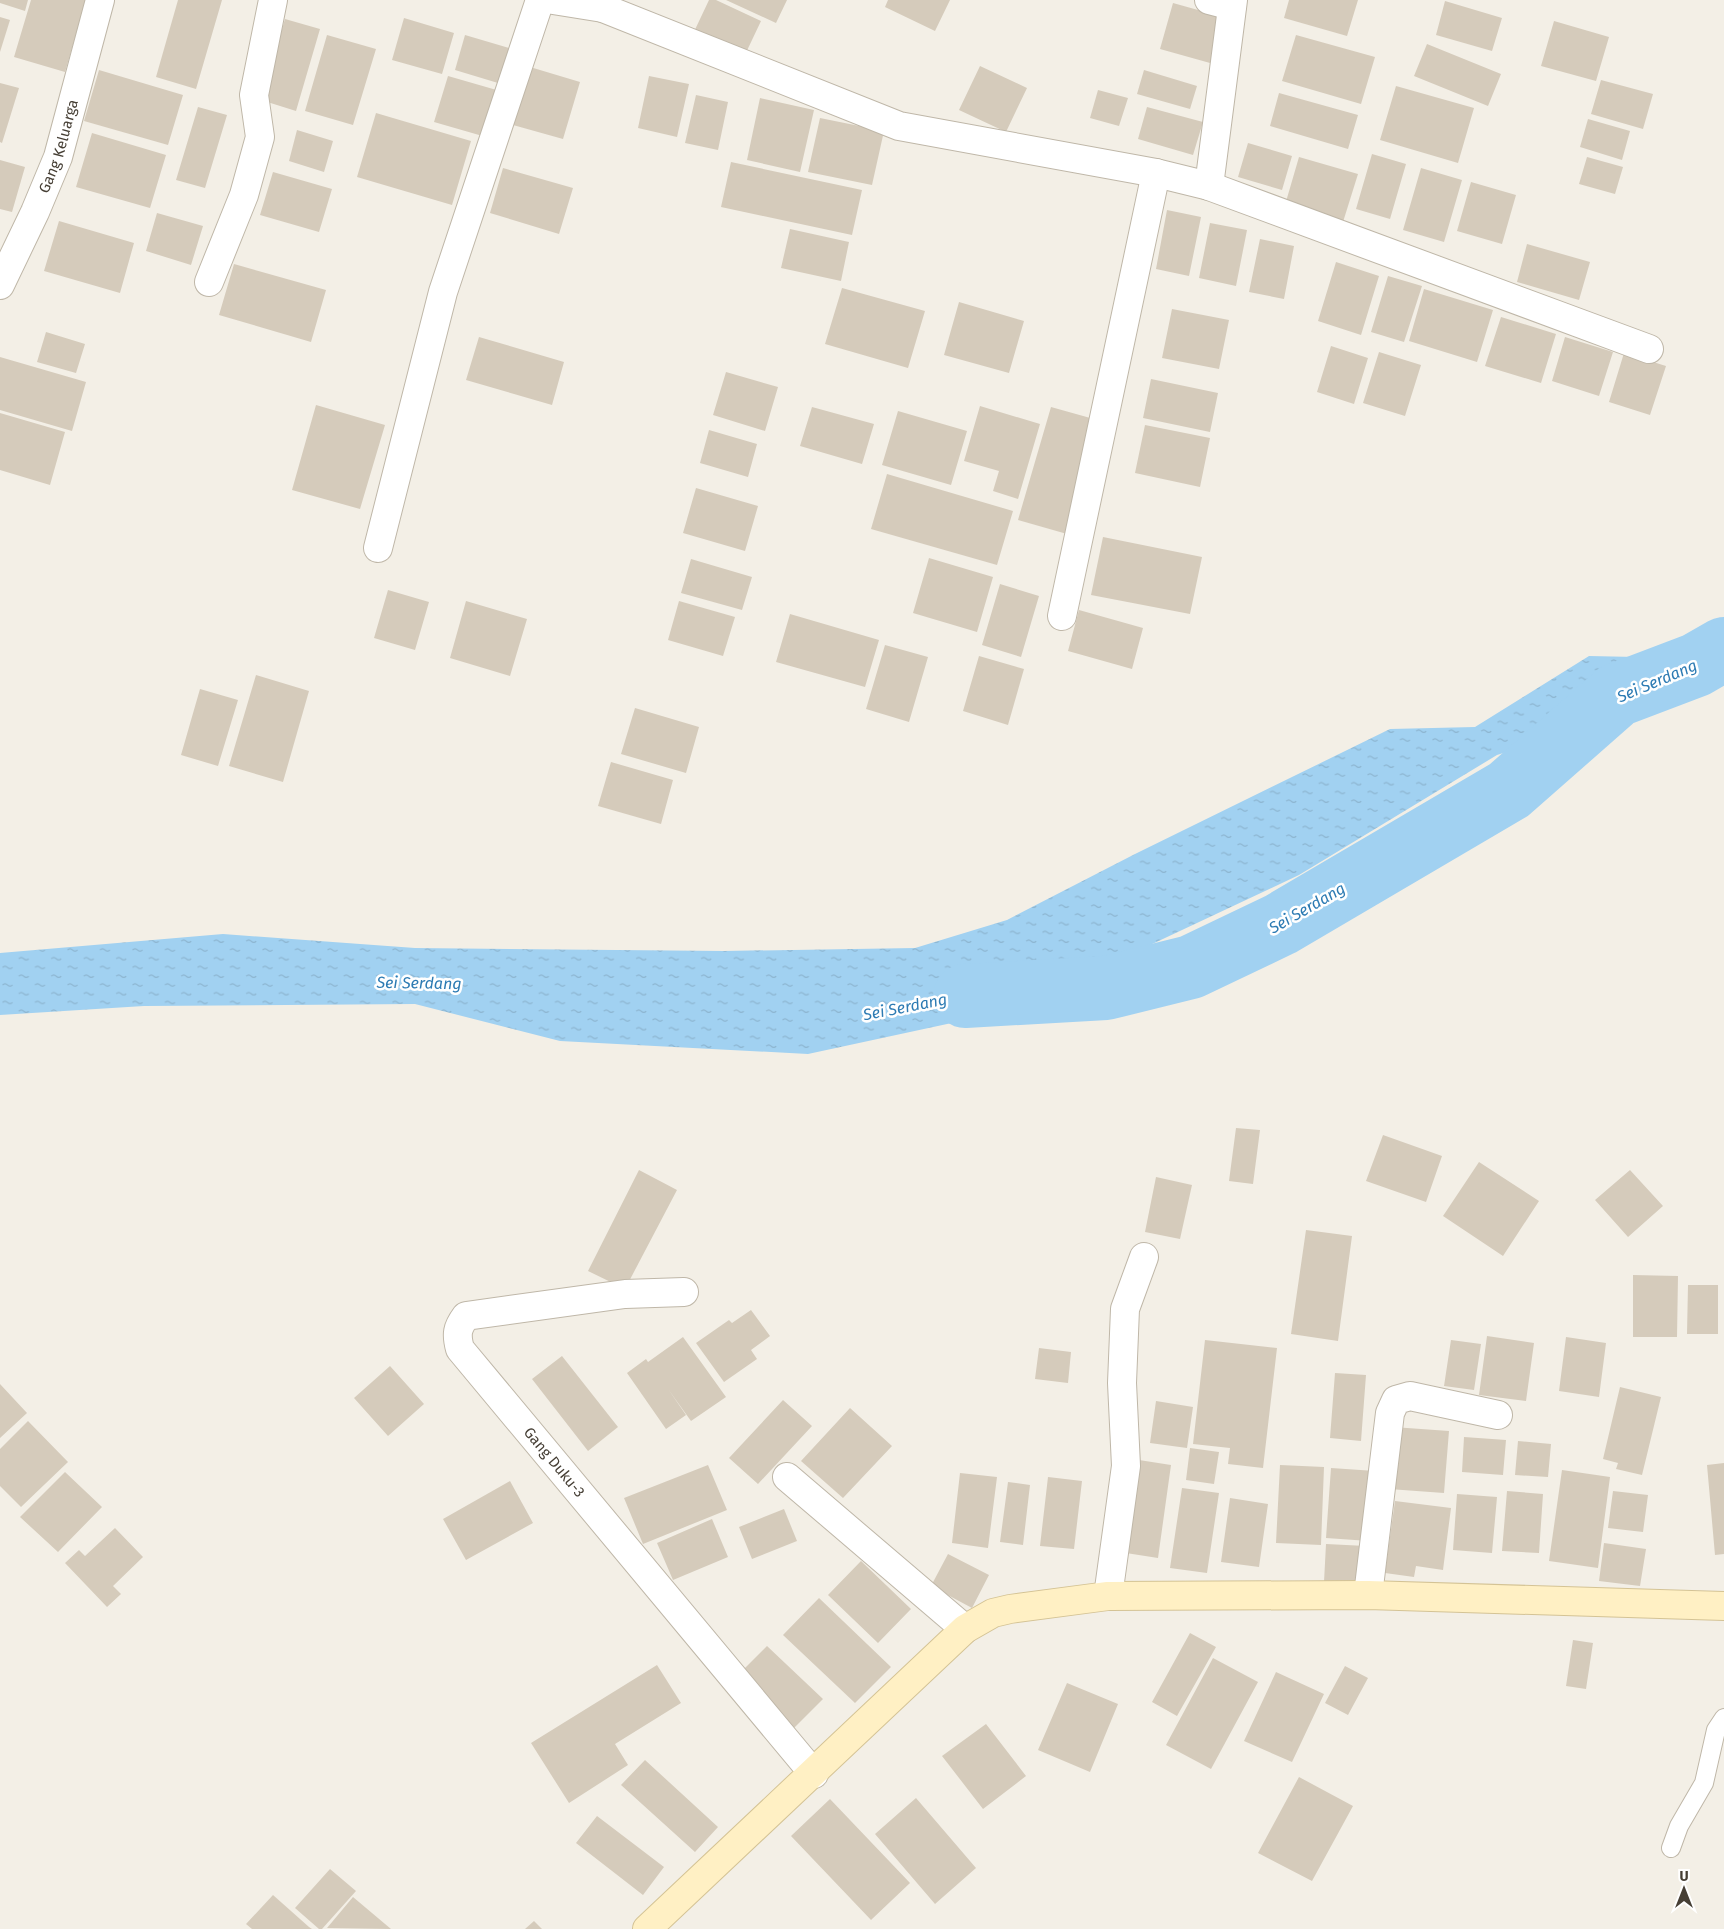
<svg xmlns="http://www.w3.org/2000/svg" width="1724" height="1929" font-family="'Fira Sans',sans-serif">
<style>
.water{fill:url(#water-ripples)}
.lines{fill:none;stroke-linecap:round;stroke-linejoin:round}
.river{stroke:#a1d1f1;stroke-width:64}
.building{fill:#d5cbbb}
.lane-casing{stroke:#bfb7a8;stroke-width:20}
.street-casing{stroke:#bfb7a8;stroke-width:30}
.secondary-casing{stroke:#d4c395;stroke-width:30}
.lane{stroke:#fff;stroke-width:18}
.street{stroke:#fff;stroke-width:28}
.secondary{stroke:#fff0c4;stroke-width:28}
.labels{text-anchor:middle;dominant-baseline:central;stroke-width:5;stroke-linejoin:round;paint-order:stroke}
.street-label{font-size:15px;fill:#463f35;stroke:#fff}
.water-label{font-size:16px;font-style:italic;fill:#2d7bb3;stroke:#fff}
</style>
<defs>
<pattern id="water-ripples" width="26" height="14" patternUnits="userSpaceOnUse" patternTransform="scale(1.25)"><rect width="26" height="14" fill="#a1d1f1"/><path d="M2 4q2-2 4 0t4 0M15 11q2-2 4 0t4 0" fill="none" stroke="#8cb4cf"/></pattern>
</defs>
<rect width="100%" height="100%" fill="#f3efe6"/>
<!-- water -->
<path class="water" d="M1724 640V678L1664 702 1497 755 1299 875 1012 1010 808 1054 560 1041 415 1004 144 1006 0 1015V953L223 934 415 948 724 951 915 948 1007 920 1135 854 1390 729 1475 727 1589 656 1684 658Z"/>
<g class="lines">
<!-- river -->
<path class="river" d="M965 996 1106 988 1191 967 1281 924 1509 790 1617 695 1696 665 1724 649"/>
</g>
<!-- building -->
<path class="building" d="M0 0H28L25 11 0 3Z
M31 0H86L65 72 14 57Z
M178 0H222L196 89 156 77Z
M709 0H716L761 21 743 59 692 36Z
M726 0H787L776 23Z
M888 0H950L935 31 885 7Z
M1289 0H1358L1347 36 1284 18Z
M1445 1 1502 18 1492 51 1436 35Z
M1173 3 1223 17 1210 63 1160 49Z
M0 17 10 20 0 52Z
M404 18 454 33 442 74 392 60Z
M285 19 320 29 296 111 261 100Z
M1554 21 1609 37 1596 81 1541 66Z
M327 35 376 49 353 125 305 111Z
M465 35 509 48 498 83 455 70Z
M1296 35 1375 57 1361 104 1282 81Z
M1427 44 1501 74 1488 106 1414 76Z
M980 66 1027 88 1006 132 959 110Z
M530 67 580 82 563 139 513 125Z
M99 70 183 95 168 145 84 121Z
M1144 70 1197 86 1190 109 1137 94Z
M448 76 500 91 486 137 434 122Z
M649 76 689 84 677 137 638 128Z
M1601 80 1653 94 1643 129 1591 114Z
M0 83 19 88 2 143 0 142Z
M1396 86 1474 108 1458 163 1380 140Z
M1098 90 1128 98 1119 126 1090 118Z
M1279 93 1358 115 1348 149 1270 126Z
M696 95 728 102 718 150 685 143Z
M760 98 814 110 800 172 747 160Z
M198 107 227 115 205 188 176 180Z
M1147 107 1203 122 1193 155 1138 139Z
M376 113 471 141 452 205 357 177Z
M820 118 884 131 872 185 808 172Z
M1588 119 1630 131 1622 160 1580 147Z
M297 130 333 141 324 172 289 161Z
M92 133 166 155 150 208 76 187Z
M1248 143 1292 156 1282 190 1238 177Z
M1372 154 1406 164 1390 219 1356 209Z
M1299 157 1358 174 1343 222 1285 205Z
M1587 157 1623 167 1615 194 1579 184Z
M0 160 25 167 12 212 0 209Z
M731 162 862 190 852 235 721 207Z
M503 168 573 188 559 234 490 213Z
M1421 168 1462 180 1444 242 1403 230Z
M273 172 332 189 319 232 260 215Z
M1471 182 1516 195 1502 244 1457 231Z
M1167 210 1201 217 1189 276 1156 269Z
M157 213 203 226 191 265 146 251Z
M59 221 134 243 120 293 44 271Z
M1210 223 1247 230 1236 286 1199 278Z
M790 229 849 242 841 281 781 268Z
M1260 239 1294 246 1284 299 1249 292Z
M1527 244 1590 262 1579 300 1517 282Z
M1336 262 1379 276 1361 335 1318 321Z
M234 264 326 290 311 342 219 315Z
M1388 276 1422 286 1404 342 1371 332Z
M842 288 925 311 908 368 825 344Z
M1424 289 1493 310 1477 362 1409 341Z
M959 302 1024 321 1009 373 944 355Z
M1172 309 1229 320 1219 369 1162 358Z
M1501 317 1556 334 1541 383 1485 366Z
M46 332 85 344 76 373 37 362Z
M479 337 564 362 552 405 466 380Z
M1565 337 1613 352 1599 396 1552 381Z
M1331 346 1368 358 1354 404 1317 392Z
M1379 352 1421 365 1405 416 1363 403Z
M1624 353 1666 366 1650 415 1609 402Z
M0 357 86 382 72 431 0 410Z
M726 372 778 387 765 431 713 415Z
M1151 379 1218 393 1210 432 1143 418Z
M316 405 385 425 360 509 292 490Z
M980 406 1040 424 1018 499 993 491 999 471 964 461Z
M812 407 874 424 862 464 800 446Z
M1051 407 1101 421 1067 534 1018 520Z
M898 411 967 431 951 485 882 465Z
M0 413 65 432 50 485 0 470Z
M1145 425 1210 438 1200 487 1135 473Z
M709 430 757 444 748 477 700 463Z
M887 474 1013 511 997 565 871 529Z
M696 488 758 506 745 551 683 533Z
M1103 537 1202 557 1190 614 1091 595Z
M929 558 993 577 977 632 913 613Z
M691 559 752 577 742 610 681 593Z
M1000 584 1039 596 1021 657 982 645Z
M388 590 429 602 415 650 374 638Z
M466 601 527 619 510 676 450 658Z
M679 601 735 617 723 656 668 640Z
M1079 610 1143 628 1132 669 1068 651Z
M790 614 879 640 865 687 776 662Z
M885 645 928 657 909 722 866 709Z
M979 656 1024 669 1008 725 963 711Z
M256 675 309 691 283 782 229 766Z
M200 689 238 700 218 766 181 755Z
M635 708 699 727 686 773 621 754Z
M611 762 673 780 661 824 598 806Z
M1236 1128 1260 1130 1253 1184 1229 1181Z
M1383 1135 1442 1156 1426 1202 1366 1181Z
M1479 1162 1539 1201 1503 1256 1443 1216Z
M639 1170 677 1190 625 1289 588 1271Z
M1630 1170 1663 1206 1628 1237 1595 1200Z
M1156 1177 1192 1185 1180 1239 1145 1232Z
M1306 1230 1352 1236 1338 1341 1291 1334Z
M1633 1275 1678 1276 1677 1337H1633Z
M1688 1285H1718V1334H1687Z
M751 1310 770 1336 751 1350 757 1359 724 1382 696 1343 729 1320 732 1323Z
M1487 1336 1534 1343 1526 1401 1479 1395Z
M683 1337 726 1397 691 1421 668 1389 686 1415 666 1429 627 1373 646 1359 648 1362Z
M1566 1337 1606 1343 1599 1397 1559 1391Z
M1205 1340 1277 1348 1263 1468 1228 1464 1230 1448 1193 1444Z
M1451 1340 1481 1344 1474 1390 1444 1386Z
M1039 1348 1071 1352 1068 1383 1035 1379Z
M562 1356 618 1427 588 1451 532 1379Z
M390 1366 424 1404 388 1436 354 1398Z
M1335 1373 1366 1375 1361 1441 1330 1438Z
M0 1384 27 1413 0 1438Z
M1620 1387 1661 1397 1642 1475 1616 1469 1618 1463 1603 1459Z
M783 1400 812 1426 758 1484 729 1458Z
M1156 1401 1193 1407 1187 1448 1150 1443Z
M850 1408 892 1446 843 1498 801 1461Z
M28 1421 68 1462 21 1507 0 1486V1449Z
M1393 1427 1449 1431 1444 1493 1389 1489Z
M1464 1437 1506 1440 1503 1475 1462 1472Z
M1518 1441 1551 1444 1548 1477 1515 1475Z
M1190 1448 1219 1452 1214 1484 1186 1480Z
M1139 1460 1171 1465 1158 1558 1126 1553Z
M1724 1463V1554L1715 1555 1707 1465Z
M708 1465 727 1510 643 1544 624 1498Z
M1280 1465 1324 1467 1321 1545 1276 1543Z
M1331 1468 1375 1471 1369 1541 1326 1538Z
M1562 1470 1610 1477 1598 1568 1549 1561Z
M65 1472 102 1507 58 1552 20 1517Z
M960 1473 997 1477 988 1548 952 1543Z
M1048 1477 1082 1481 1074 1549 1040 1546Z
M510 1481 533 1523 466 1560 443 1519Z
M1008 1482 1030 1485 1023 1545 1000 1542Z
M1182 1488 1219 1493 1207 1573 1170 1568Z
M1507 1491 1543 1494 1539 1553 1502 1551Z
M1613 1491 1648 1495 1643 1532 1608 1528Z
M1457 1494 1497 1497 1492 1553 1453 1550Z
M1230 1498 1268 1504 1259 1567 1221 1562Z
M1395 1501 1451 1508 1443 1570 1416 1566 1414 1577 1385 1573Z
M784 1509 797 1541 752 1559 739 1527Z
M712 1519 728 1557 673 1580 657 1543Z
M115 1528 143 1557 113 1586 121 1594 107 1607 65 1563 79 1550 85 1556Z
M1604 1543 1646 1549 1640 1586 1599 1581Z
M1326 1544 1366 1546 1363 1585 1324 1582Z
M948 1554 989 1575 972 1608 931 1586Z
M861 1561 911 1609 878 1643 828 1595Z
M819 1598 891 1667 855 1703 783 1635Z
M1190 1633 1216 1647 1177 1716 1152 1702Z
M1573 1640 1593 1643 1586 1689 1566 1686Z
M767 1646 823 1699 793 1729 737 1676Z
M1213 1658 1258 1682 1211 1769 1166 1745Z
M657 1665 681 1703 615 1744 628 1765 569 1803 531 1743Z
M1345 1666 1368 1678 1348 1715 1325 1703Z
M1276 1672 1324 1694 1292 1762 1244 1741Z
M1067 1683 1118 1704 1090 1772 1038 1750Z
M986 1724 1026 1776 983 1809 942 1756Z
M645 1760 718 1827 695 1852 621 1785Z
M1299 1777 1353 1806 1312 1881 1258 1853Z
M916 1798 976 1868 935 1904 875 1834Z
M830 1799 910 1883 871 1920 791 1836Z
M597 1816 664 1867 643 1895 576 1843Z
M330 1869 356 1891 322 1929H319L295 1908Z
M273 1895 309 1927 312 1929H252L246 1924Z
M353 1897 391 1929 327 1928Z
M534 1921 542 1929H525Z"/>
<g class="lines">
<!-- lane casing -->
<g class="lane-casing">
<path id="lane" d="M1671 1848 1679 1826 1704 1783 1716 1730 1724 1718"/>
</g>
<!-- street casing -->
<g class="street-casing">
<g id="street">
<path d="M553 0 603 8 607 0"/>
<path d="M1209 0 1232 6"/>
<path d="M603 8 899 126 1156 173 1209 186 1649 349"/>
<path d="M1209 186 1233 0"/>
<path d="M209 282 244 195 260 137 254 95 273 0"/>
<path id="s1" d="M0 285 35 212 58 157 100 0"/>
<path d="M378 548 443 292 540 0"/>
<path d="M1062 616 1156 173"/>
<path id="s2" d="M684 1292 625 1294 466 1316C457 1328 456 1334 460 1349L814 1774"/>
<path d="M787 1477 965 1629"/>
<path d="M1368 1595 1390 1413 1396 1400 1410 1396 1498 1415"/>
<path d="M1108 1596 1126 1466 1122 1383 1125 1309 1144 1257"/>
</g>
</g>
<!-- secondary casing -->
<g class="secondary-casing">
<path id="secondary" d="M647 1929 965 1629 993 1613 1010 1609 1108 1596 1368 1595 1724 1606"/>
</g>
<!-- lane -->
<use href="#lane" class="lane"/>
<!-- street -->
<use href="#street" class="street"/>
<!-- secondary -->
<use href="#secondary" class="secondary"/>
</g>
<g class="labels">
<!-- street labels -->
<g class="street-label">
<text stroke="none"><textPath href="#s1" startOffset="151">Gang Keluarga</textPath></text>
<text stroke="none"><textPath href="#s2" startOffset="402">Gang Duku-3</textPath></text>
</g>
<!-- water labels -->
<g class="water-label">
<text transform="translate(1657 681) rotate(-23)">Sei Serdang</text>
<text transform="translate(1307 908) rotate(-30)">Sei Serdang</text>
<text transform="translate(419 983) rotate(1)">Sei Serdang</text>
<text transform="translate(905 1007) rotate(-11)">Sei Serdang</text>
</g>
</g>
<!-- north arrow -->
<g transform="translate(1684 1889)" stroke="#ffffff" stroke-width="4" paint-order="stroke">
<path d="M0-4L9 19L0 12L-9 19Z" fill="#463f35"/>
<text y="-8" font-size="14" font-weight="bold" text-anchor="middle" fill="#463f35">U</text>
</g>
</svg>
